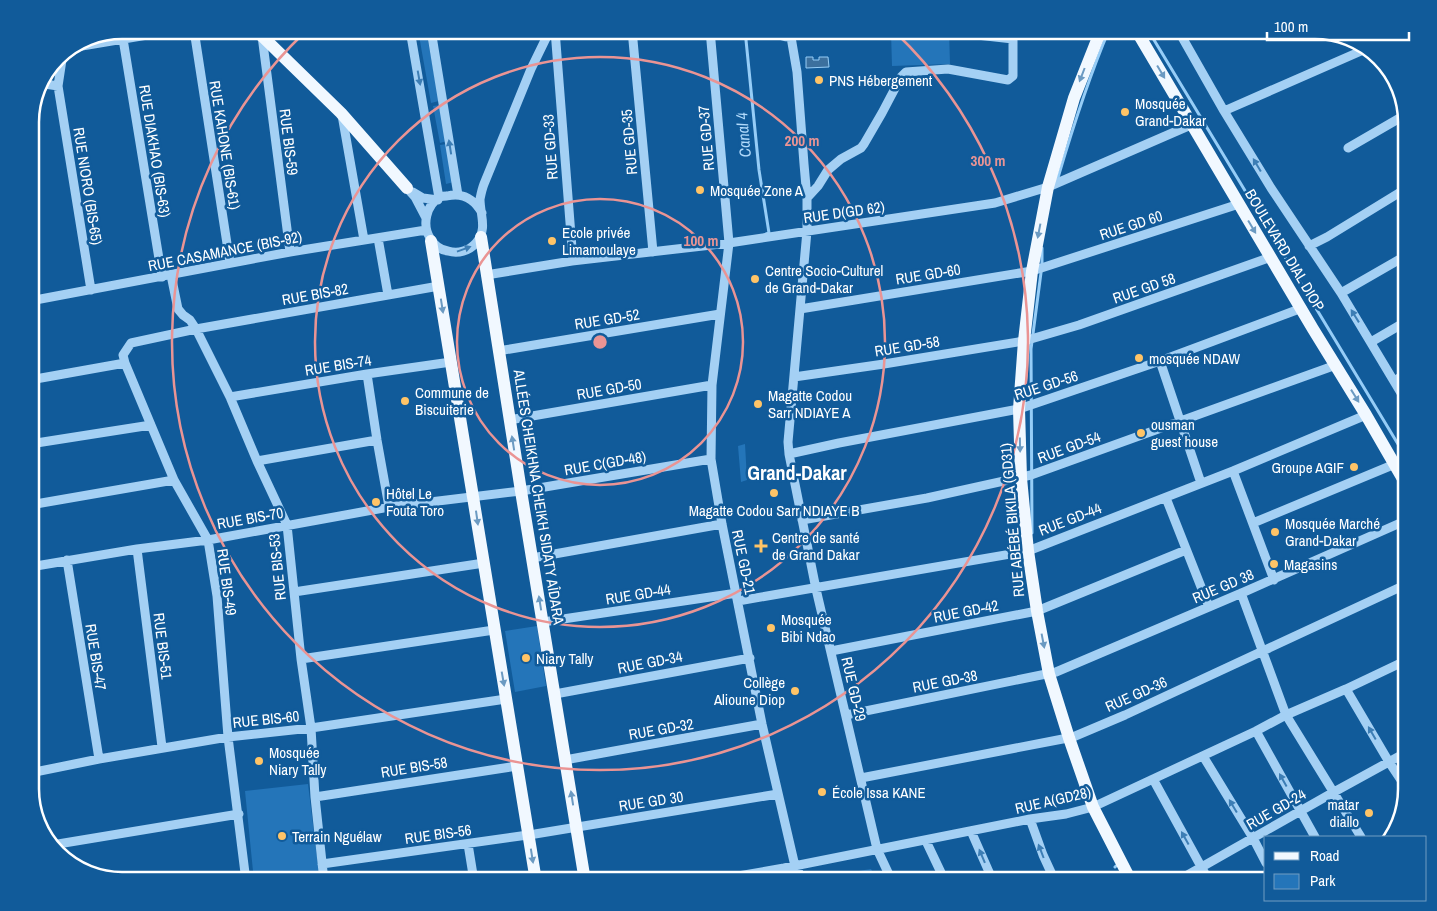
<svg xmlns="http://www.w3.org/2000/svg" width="1437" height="911" font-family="'Archivo Narrow',sans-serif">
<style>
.green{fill:#2475b9}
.water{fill:#3c709e;stroke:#96cdf7}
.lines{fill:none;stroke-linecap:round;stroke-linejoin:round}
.stream{stroke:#96cdf7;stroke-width:3}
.minor{stroke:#a4d0f4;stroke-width:9}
.major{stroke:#f1f8ff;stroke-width:12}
.oneway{fill:#6b9ac2}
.oneway2{fill:#3d7eb5}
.ring{fill:none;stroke:#ea9494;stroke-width:2.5}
.poi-dot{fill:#ffc467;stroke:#115b9a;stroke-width:2}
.labels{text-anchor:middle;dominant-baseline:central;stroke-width:5;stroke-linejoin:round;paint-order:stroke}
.poi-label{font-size:15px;fill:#fff;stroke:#115b9a;text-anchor:start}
.street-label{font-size:15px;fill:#fff;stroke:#115b9a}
.water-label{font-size:16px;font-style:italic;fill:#b1dafb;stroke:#115b9a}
.district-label{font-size:20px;font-weight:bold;fill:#fff;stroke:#115b9a}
.rim{fill:none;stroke:#fff;stroke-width:2.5}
.centre{fill:#ea9494;stroke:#115b9a;stroke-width:2.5}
.ring-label{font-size:15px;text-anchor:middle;font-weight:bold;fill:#ea9494;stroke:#115b9a;stroke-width:5;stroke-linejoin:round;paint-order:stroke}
</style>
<rect width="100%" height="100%" fill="#115b9a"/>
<!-- green -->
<path class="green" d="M418 30H426L439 101 431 103Z
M949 30 950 64 892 66 891 32Z
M440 105 447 141 440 143 433 106Z
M447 144 454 182 446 184 440 145Z
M745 444 747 480 741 482 738 446Z
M537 626 546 686 515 692 505 631Z
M308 784 320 881H254L245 791Z
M871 869 877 881H810L809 879Z"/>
<!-- water -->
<path class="water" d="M806 57H813V60H819V57H828L829 67 806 68Z"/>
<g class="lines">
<!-- stream -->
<path class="stream" d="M745 30 759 170 769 233 766 234
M1148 30 1407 459
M1057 181C1072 130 1088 79 1109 30
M1032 533 1031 349 1042 265V248
M1115 867 1116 866"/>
<!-- minor -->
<path class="minor" d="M125 30 123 39 162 277
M194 30 230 263
M410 30 439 198
M431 30 458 195
M555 30 573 261
M632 30 653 252
M710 30 729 243 712 385 711 459 722 524 762 724 795 866 804 881
M776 30C779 36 784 37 791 37
M1178 30 1224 111 1271 188 1341 293 1407 403
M977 35 1013 39
M262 36 290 252
M791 37 797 72 804 164 807 198V231L788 442 789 454 816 589 877 849 892 881
M791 37 804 30
M70 48 177 30
M63 53 58 86 91 290
M45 84 58 86
M1224 111 1368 48
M342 115 364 240
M1348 148 1405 115
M407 188 415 197 426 218
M413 192 423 198 438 200
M807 198 818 186 828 170 841 159 861 148 864 144 882 113 901 77 906 72 948 69 1008 80 1013 76V30
M482 213C475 200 463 192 447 196 445 196 442 196 440 197 426 205 422 225 430 238 434 245 440 250 448 251 458 254 469 251 476 243 488 229 480 215 480 199 481 194 482 189 484 184L531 69 550 30
M378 238 388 295
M1309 246 1327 237 1407 188
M171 275 178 309 183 315 190 320 196 329 230 397 257 461 287 525 301 659 311 728 315 797 324 881
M486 275 572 261 729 243 995 203 1048 187 1193 124
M1341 293 1407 255
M30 301 290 252 426 230
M800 309 1032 271 1239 204
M1371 342 1407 321
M498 351 720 314
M1160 361 1201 483
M367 374 377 440 389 507
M794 377 884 364 1024 341 1079 325 1271 257
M30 380 125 363
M1394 381 1407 373
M230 397 367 374 451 362
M509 420 712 385
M30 444 151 425
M789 454 839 443 1019 409 1160 361 1302 308
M257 461 377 440
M1233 471 1274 580
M1166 498 1209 607
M30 505 174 480
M802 520 927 498 1031 475 1336 365
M1253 523 1395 464
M137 549 162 747
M532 558 722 524
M67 560 99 759
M30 567 137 549 208 540 389 507 521 491 711 459
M294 592 484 563
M1241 593 1286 715 1361 837
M738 601 1028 551 1233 471 1366 415
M543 622 737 593
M831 651 1037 611 1186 550
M301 659 494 630
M1401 663 1407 673
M1346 689 1389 762 1407 789
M555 694 750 658
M846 715 1056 672 1244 592 1407 520
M1256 731 1315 837
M1203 756 1253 838 1266 863
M565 760 762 724
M30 773 99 759 228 737 311 728 506 699
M861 778 1073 737 1125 715 1407 584
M1153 779 1209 881
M315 797 517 766
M1030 819 1043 855 1055 881
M971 831 993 881
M926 841 945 881
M468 844 474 881
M52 845 239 814
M322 864 535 834 778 794
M228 881 246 878
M246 881 228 737 217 596 208 540 174 480 125 363 123 355 131 343 196 329 439 286
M709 881 784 868 1030 819 1066 814 1093 807 1256 731 1286 715 1346 689 1407 660
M1177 881 1334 792 1407 752"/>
<!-- major -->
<path class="major" d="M253 30 262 36 341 113 407 188
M1101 30 1074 98 1048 187 1032 271 1024 341 1019 409 1021 478 1028 551 1037 611 1049 674 1069 738 1093 807 1131 881
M1136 30 1313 329 1366 415 1407 486
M481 237 521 491 585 881
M431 241 536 881"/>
</g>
<!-- one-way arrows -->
<defs><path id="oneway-solid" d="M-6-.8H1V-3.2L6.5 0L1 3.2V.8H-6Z" transform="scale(1.25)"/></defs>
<g class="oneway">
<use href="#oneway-solid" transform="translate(1161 72) rotate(59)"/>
<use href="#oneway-solid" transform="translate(1082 75) rotate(111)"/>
<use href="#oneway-solid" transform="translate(1252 227) rotate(59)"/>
<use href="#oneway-solid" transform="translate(1039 231) rotate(101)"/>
<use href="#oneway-solid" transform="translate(442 306) rotate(81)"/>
<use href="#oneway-solid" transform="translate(1355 396) rotate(58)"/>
<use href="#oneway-solid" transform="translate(513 443) rotate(-99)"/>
<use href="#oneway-solid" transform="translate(1020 445) rotate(89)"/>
<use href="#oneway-solid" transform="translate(477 518) rotate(82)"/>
<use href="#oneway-solid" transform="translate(540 603) rotate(-99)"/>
<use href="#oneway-solid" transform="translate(1043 641) rotate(79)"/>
<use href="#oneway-solid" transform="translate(503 679) rotate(80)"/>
<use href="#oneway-solid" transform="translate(572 798) rotate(-99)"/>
<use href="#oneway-solid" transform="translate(532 856) rotate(81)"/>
</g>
<g class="oneway2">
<use href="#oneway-solid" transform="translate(419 78) rotate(80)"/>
<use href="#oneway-solid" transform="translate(450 147) rotate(-99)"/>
<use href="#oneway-solid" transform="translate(1257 165) rotate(-121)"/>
<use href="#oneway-solid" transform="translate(464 249) rotate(-20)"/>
<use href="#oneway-solid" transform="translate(1355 316) rotate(-122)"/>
<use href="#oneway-solid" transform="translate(1372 733) rotate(-120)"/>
<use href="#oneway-solid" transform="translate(1283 780) rotate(-119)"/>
<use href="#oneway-solid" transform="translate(1233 806) rotate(-121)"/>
<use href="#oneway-solid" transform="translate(1185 838) rotate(-119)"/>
<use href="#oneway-solid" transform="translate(1041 851) rotate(-111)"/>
<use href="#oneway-solid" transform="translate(982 856) rotate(-113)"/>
</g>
<!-- distance rings -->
<g class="ring">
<circle cx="600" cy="342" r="143"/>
<circle cx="600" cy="342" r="285"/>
<path d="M895 32A428 428 0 1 1 305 32"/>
</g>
<!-- markers -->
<g class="poi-dot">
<circle cx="819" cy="80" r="5"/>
<circle cx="1125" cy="112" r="5"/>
<circle cx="700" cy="190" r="5"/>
<circle cx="552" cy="241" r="5"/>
<circle cx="755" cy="279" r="5"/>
<circle cx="1139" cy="358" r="5"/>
<circle cx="405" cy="401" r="5"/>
<circle cx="758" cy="404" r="5"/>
<circle cx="1141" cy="433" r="5"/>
<circle cx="1354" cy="467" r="5"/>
<circle cx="774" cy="493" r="5"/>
<circle cx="376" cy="502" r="5"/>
<circle cx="1275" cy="532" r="5"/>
<path d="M758.5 538.5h5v5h5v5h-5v5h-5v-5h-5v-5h5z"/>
<circle cx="1274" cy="564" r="5"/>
<circle cx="771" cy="628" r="5"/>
<circle cx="526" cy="658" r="5"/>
<circle cx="795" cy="691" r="5"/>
<circle cx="259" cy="761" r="5"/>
<circle cx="822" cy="792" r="5"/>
<circle cx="1369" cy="813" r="5"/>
<circle cx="282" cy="836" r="5"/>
</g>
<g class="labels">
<!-- poi labels -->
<g class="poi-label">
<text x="829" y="80">PNS Hébergement</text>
<text x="1135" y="103">Mosquée<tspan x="1135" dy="17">Grand-Dakar</tspan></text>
<text x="710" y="190">Mosquée Zone A</text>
<text x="562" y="232">Ecole privée<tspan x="562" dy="17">Limamoulaye</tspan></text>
<text x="765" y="270">Centre Socio-Culturel<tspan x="765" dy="17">de Grand-Dakar</tspan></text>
<text x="1149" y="358">mosquée NDAW</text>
<text x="415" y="392">Commune de<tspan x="415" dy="17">Biscuiterie</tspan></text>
<text x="768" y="395">Magatte Codou<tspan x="768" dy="17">Sarr NDIAYE A</tspan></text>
<text x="1151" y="424">ousman<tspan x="1151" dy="17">guest house</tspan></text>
<text x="1344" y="467" text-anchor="end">Groupe AGIF</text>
<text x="386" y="493">Hôtel Le<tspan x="386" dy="17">Fouta Toro</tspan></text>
<text x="774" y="510" text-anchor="middle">Magatte Codou Sarr NDIAYE B</text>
<text x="1285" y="523">Mosquée Marché<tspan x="1285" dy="17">Grand-Dakar</tspan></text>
<text x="772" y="537">Centre de santé<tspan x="772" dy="17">de Grand Dakar</tspan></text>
<text x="1284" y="564">Magasins</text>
<text x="781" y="619">Mosquée<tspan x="781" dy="17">Bibi Ndao</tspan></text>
<text x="536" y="658">Niary Tally</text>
<text x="785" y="682" text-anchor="end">Collège<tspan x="785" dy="17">Alioune Diop</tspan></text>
<text x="269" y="752">Mosquée<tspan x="269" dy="17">Niary Tally</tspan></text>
<text x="832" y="792">École Issa KANE</text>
<text x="1359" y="804" text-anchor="end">matar<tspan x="1359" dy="17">diallo</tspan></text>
<text x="292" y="836">Terrain Nguélaw</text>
</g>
<!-- street labels -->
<g class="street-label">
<text transform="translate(706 138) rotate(-95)">RUE GD-37</text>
<text transform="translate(289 142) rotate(83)">RUE BIS-59</text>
<text transform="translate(629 142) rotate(-95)">RUE GD-35</text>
<text transform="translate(225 145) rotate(81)">RUE KAHONE (BIS-61)</text>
<text transform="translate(550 147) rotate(-94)">RUE GD-33</text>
<text transform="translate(155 151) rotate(81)">RUE DIAKHAO (BIS-63)</text>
<text transform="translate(88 186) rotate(81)">RUE NIORO (BIS-65)</text>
<text transform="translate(844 212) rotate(-8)">RUE D(GD 62)</text>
<text transform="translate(1131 225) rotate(-18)">RUE GD 60</text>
<text transform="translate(1285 250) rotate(59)">BOULEVARD DIAL DIOP</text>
<text transform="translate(225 251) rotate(-11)">RUE CASAMANCE (BIS-92)</text>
<text transform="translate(928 274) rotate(-9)">RUE GD-60</text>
<text transform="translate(1144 288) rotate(-19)">RUE GD 58</text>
<text transform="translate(315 294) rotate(-10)">RUE BIS-82</text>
<text transform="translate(607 319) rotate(-9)">RUE GD-52</text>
<text transform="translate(907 346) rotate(-9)">RUE GD-58</text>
<text transform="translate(338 365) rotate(-9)">RUE BIS-74</text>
<text transform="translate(1046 385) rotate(-18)">RUE GD-56</text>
<text transform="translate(609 389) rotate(-10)">RUE GD-50</text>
<text transform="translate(1069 447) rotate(-20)">RUE GD-54</text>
<text transform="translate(605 463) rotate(-10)">RUE C(GD-48)</text>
<text transform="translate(539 497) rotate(81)">ALLÉES CHEIKHNA CHEIKH SIDATY AÎDARA</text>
<text transform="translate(250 518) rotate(-10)">RUE BIS-70</text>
<text transform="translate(1070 519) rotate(-21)">RUE GD-44</text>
<text transform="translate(1012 520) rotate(-95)">RUE ABÉBÉ BIKILA (GD31)</text>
<text transform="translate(744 562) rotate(78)">RUE GD-21</text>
<text transform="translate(277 567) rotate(-96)">RUE BIS-53</text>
<text transform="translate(227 582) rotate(82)">RUE BIS-49</text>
<text transform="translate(1223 586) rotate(-23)">RUE GD 38</text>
<text transform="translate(638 594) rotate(-9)">RUE GD-44</text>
<text transform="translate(966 611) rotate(-11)">RUE GD-42</text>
<text transform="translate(163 646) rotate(83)">RUE BIS-51</text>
<text transform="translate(96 657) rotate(81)">RUE BIS-47</text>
<text transform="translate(650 662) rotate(-11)">RUE GD-34</text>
<text transform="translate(945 681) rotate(-11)">RUE GD-38</text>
<text transform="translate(854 689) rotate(77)">RUE GD-29</text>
<text transform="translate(1136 694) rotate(-24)">RUE GD-36</text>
<text transform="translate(266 719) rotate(-6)">RUE BIS-60</text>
<text transform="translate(661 729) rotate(-10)">RUE GD-32</text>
<text transform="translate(414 767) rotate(-9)">RUE BIS-58</text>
<text transform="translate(1053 800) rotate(-13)">RUE A(GD28)</text>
<text transform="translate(651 801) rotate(-9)">RUE GD 30</text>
<text transform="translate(1276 809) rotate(-30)">RUE GD-24</text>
<text transform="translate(438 834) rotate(-8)">RUE BIS-56</text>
</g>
<!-- water labels -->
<g class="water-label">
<text transform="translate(743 135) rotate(-95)">Canal 4</text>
</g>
<!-- district labels -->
<g class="district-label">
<text x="797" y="472">Grand-Dakar</text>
</g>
</g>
<!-- crop -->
<path d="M0 0H1437V911H0ZM122 39H1315A83 83 0 0 1 1398 122V789A83 83 0 0 1 1315 872H122A83 83 0 0 1 39 789V122A83 83 0 0 1 122 39Z" fill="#115b9a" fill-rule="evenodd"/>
<path class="rim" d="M122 39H1315A83 83 0 0 1 1398 122V789A83 83 0 0 1 1315 872H122A83 83 0 0 1 39 789V122A83 83 0 0 1 122 39Z"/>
<circle cx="600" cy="342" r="8" class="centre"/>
<g class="ring-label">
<text x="802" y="146">200 m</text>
<text x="988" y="166">300 m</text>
<text x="701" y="246">100 m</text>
</g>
<!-- legend -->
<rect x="1264" y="836" width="162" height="65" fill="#115b9a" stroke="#709dc2"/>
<rect x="1274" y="852" width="25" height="8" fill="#f1f8ff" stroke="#709dc2"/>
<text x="1310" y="861" font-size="15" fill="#ffffff">Road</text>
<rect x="1274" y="874" width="25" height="15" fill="#2475b9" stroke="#709dc2"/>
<text x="1310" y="886" font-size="15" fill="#ffffff">Park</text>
<!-- scale -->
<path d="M1267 32v8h142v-8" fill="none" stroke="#ffffff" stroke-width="2.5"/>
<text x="1274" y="32" font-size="15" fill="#ffffff" stroke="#115b9a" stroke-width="4" paint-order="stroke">100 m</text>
</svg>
